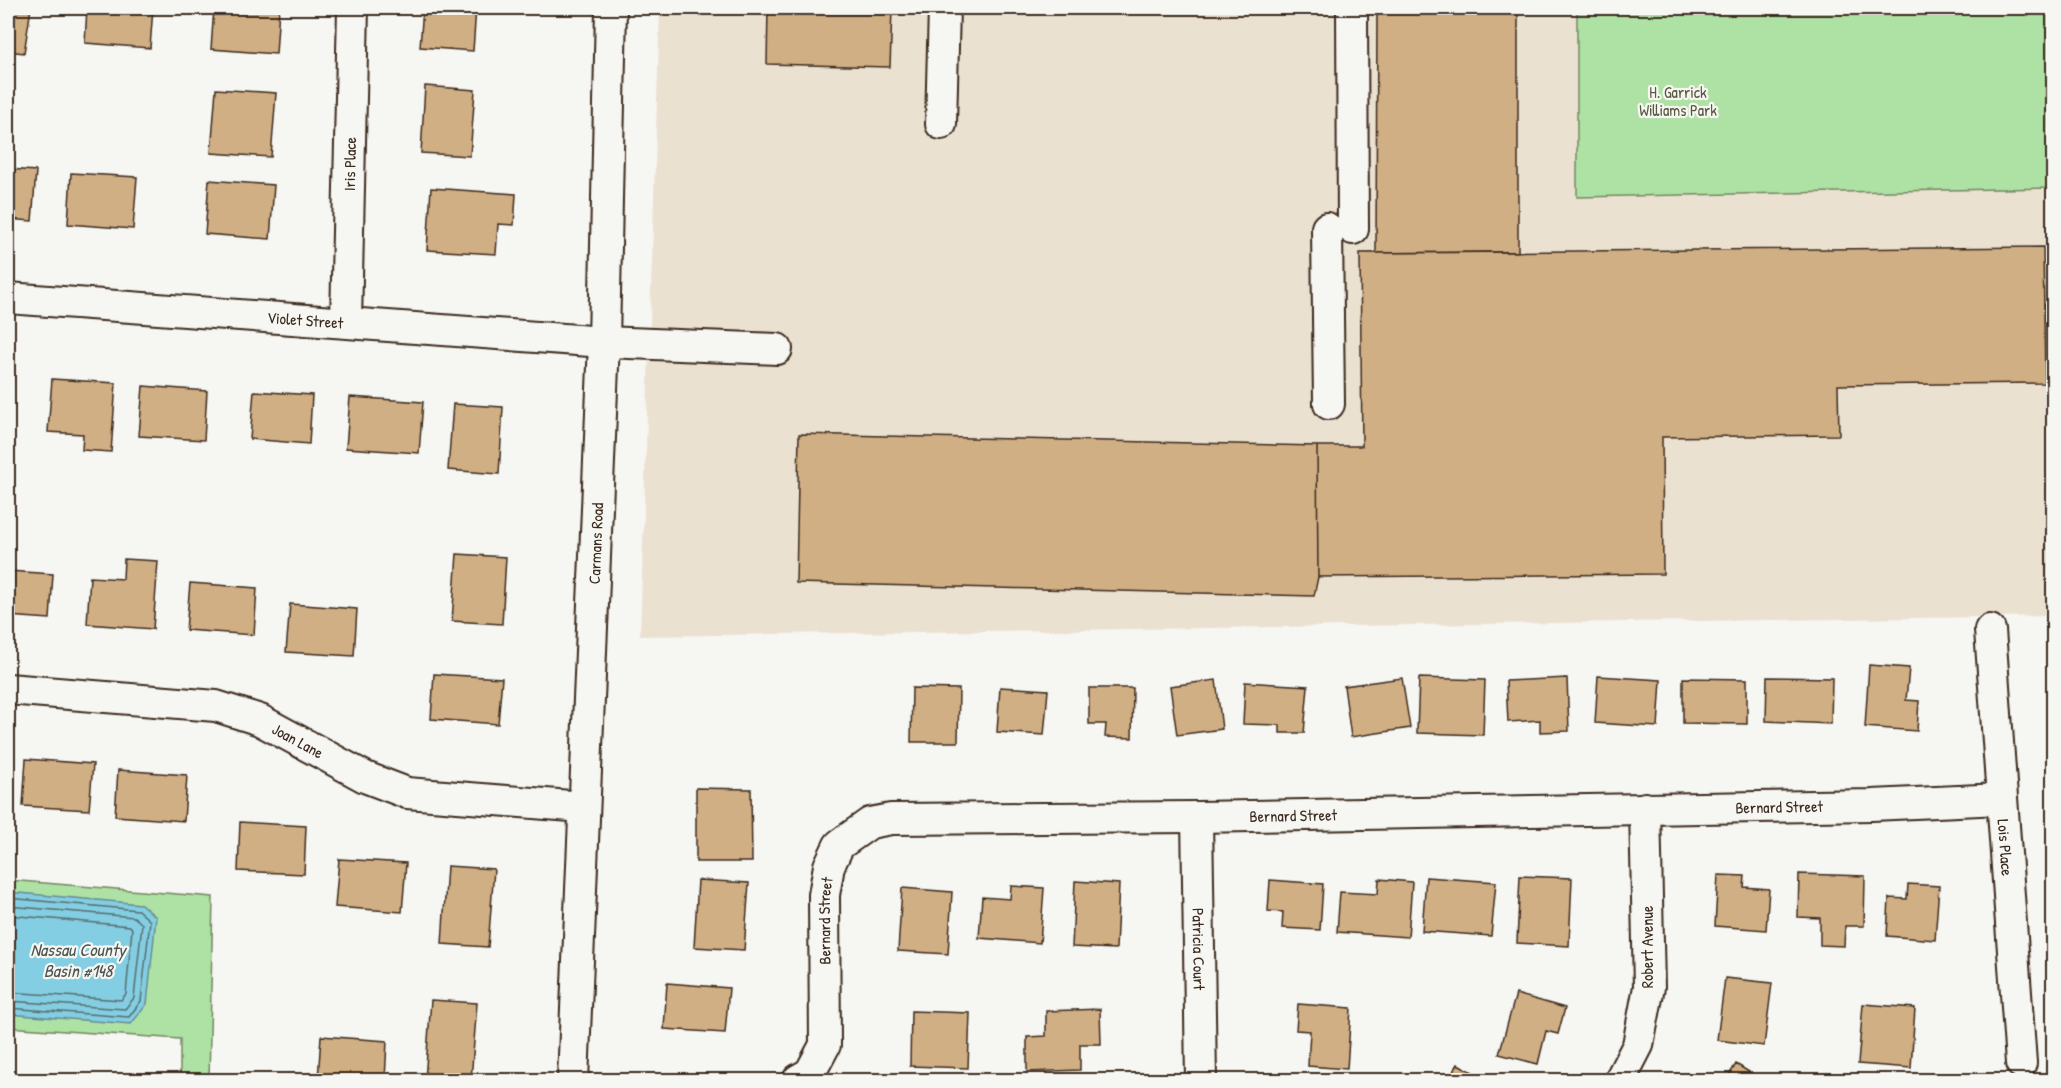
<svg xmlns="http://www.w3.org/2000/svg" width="2061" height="1088" font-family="'Patrick Hand',sans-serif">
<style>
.built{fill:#ebe1d1}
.green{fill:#aee2a4;stroke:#748661;stroke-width:1.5}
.water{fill:#83cee3;stroke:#668c94;stroke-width:1.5}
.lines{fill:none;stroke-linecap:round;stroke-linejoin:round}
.shore{stroke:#586c6d;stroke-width:1.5}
.building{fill:#d1af84;stroke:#3b2a1e;stroke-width:1.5}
.minor-casing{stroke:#3b2a1e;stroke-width:34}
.minor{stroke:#f6f6f2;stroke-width:30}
.labels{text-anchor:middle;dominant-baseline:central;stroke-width:4.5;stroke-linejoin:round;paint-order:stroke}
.park-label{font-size:16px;fill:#585840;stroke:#f6f6f2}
.street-label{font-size:16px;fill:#3b2a1e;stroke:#f6f6f2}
.water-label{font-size:18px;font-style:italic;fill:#4d534f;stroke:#f6f6f2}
</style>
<rect width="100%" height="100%" fill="#f6f6f2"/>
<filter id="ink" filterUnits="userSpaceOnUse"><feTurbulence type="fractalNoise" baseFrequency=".0167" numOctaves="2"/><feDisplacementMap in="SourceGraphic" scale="12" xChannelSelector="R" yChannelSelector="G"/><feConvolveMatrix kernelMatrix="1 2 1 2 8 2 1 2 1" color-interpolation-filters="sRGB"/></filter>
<g filter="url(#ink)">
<!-- built -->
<path class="built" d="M660 8H1577V196L2053 188V616L640 636Z"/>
<!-- green -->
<path class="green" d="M1577 8H2053V188L1577 197Z
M8 880 213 897 209 1080H180V1039L8 1027Z"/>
<!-- water -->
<path class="water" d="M8 892 141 904 156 917 147 1004 131 1024 8 1014Z"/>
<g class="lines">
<!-- shore -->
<path class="shore" d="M8 898 138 910 150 921 141 1001 129 1017 8 1008
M8 906 134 917 142 924 134 998 125 1009 8 1001
M8 915 130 926 132 929 126 994 121 1000 8 992"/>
</g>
<!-- building -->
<path class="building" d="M8 8H31L24 53 8 51Z
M87 8H153L150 48 85 43Z
M214 8H279L276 54 211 49Z
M423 8H476L473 51 420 47Z
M768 8H892L890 67 767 64Z
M1377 8H1518V252L1376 253Z
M425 86 475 90 470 156 421 153Z
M216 89 276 93 271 157 211 153Z
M8 169 36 171 32 221 8 219Z
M71 173 137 177 133 229 68 224Z
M209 180 274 185 270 239 205 234Z
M431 188 516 194 514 225 498 224 496 254 427 250Z
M2043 247 2045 383 1838 385 1839 435 1662 437 1663 574 1318 577 1317 446H1362L1360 253Z
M8 376H13L10 431H8Z
M52 379 116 383 111 452 82 450 83 434 48 432Z
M143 386 207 391 204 440 139 436Z
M254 391 312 395 309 444 250 439Z
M350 397 423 402 419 453 346 448Z
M453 404 503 407 499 474 448 470Z
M799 434 1317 446 1318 577 1314 596 796 583Z
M457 554 506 557 502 624 452 621Z
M124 559 158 561 153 629 87 624 90 577 123 579Z
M8 571 53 574 50 619 8 616Z
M190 583 257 588 254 635 186 630Z
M290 604 357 609 354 656 286 652Z
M1869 665 1909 668 1906 700 1919 701 1917 731 1865 727Z
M434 674 502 678 498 724 431 719Z
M1598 676 1661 680 1658 727 1595 723Z
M1767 677 1832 678 1831 724 1766 721Z
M1402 678 1410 728 1351 737 1344 686Z
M1419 678 1485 680 1483 735 1417 733Z
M1567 678 1569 731 1540 732V720L1508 722 1506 681Z
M1683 678 1747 679V724L1683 723Z
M1216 680 1222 729 1177 735 1170 686Z
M1245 682 1308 686 1304 733H1280V725L1243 724Z
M1000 687 1048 690 1044 735 997 732Z
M912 688 959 689 958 742H911Z
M1089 688H1133L1132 738 1105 737 1106 724H1089Z
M26 759 93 764 89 810 23 806Z
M118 770 187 775 184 821 115 816Z
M696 788 751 789 752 862H696Z
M240 822 306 826 304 874 238 871Z
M339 859 406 863 402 912 335 907Z
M447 866 494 869 488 947 442 944Z
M1799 874 1865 876 1864 926H1845L1844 946 1820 945V918L1798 917Z
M1718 875 1745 876 1744 887 1769 889 1766 930 1715 926Z
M1520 876 1572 878 1569 946 1517 943Z
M1426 877 1496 882 1491 936 1422 931Z
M1379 879 1412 882 1408 937 1337 932 1340 892 1378 894Z
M698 880 749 883 744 950 694 947Z
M1270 880 1323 884 1320 930 1282 928 1283 912 1268 911Z
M1075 881 1119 884 1116 949 1072 947Z
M1908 884 1939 886 1935 940 1887 936 1889 898 1907 899Z
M1011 886 1044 888 1040 943 979 938 982 897 1010 899Z
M902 888 952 892 948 954 898 951Z
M1725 978 1772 983 1764 1046 1717 1040Z
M667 983 729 988 725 1033 664 1029Z
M1516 994 1565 1008 1558 1034 1546 1031 1538 1064 1499 1054Z
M431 1000 477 1003 471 1080H425Z
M1298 1004 1351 1008 1347 1069 1308 1066 1310 1031 1296 1030Z
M1863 1004 1915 1008 1911 1068 1858 1064Z
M1100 1009 1101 1044H1080V1070L1027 1072V1037L1046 1036V1011Z
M911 1011 970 1013 968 1068 910 1066Z
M321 1036 387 1041 385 1080H318Z
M1458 1064 1487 1080H1448Z
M1736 1064 1762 1080H1726Z"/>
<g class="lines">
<!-- minor casing -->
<g class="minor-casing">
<g id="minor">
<path d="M1352 8 1353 229"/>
<path d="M941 124 944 8"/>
<path d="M1327 228 1329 404"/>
<path id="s1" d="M8 298 604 342 777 349"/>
<path id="s2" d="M346 322 353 8"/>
<path id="s3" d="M1990 630 2021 1063"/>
<path id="s4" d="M8 689 216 706 260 720 365 777 407 793 584 807"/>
<path id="s5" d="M1197 817 1201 1080"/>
<path id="s6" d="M573 1080 604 342 611 8"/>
<path id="s7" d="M798 1080 810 1073 825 1045 824 895 829 866 839 845 870 823 891 819 1197 817 1872 805 2001 799"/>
<path d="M1620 1080 1638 1045 1649 987 1645 808"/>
</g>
</g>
<!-- minor -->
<use href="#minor" class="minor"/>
</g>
</g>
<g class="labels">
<!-- park labels -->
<g class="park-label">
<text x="1678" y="92">H. Garrick<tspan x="1678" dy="18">Williams Park</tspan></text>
</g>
<!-- street labels -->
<g class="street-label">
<text stroke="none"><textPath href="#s2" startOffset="158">Iris Place</textPath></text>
<text stroke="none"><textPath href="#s1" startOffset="298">Violet Street</textPath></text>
<text stroke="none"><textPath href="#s6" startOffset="537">Carmans Road</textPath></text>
<text stroke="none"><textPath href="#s4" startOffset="298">Joan Lane</textPath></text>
<text stroke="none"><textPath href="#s7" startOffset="1196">Bernard Street</textPath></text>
<text stroke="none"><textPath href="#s7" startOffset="710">Bernard Street</textPath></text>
<text stroke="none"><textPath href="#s3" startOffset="218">Lois Place</textPath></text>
<text stroke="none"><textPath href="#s7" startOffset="170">Bernard Street</textPath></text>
<text transform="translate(1647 947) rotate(-90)">Robert Avenue</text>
<text stroke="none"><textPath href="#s5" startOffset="132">Patricia Court</textPath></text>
</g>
<!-- water labels -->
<g class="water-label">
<text x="78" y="949">Nassau County<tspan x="78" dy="21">Basin #148</tspan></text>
</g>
</g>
<!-- margin -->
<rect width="2061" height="1088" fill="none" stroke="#f6f6f2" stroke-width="30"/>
<rect x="15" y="15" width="2031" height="1058" fill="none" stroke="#3b2a1e" stroke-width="2" filter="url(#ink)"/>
</svg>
